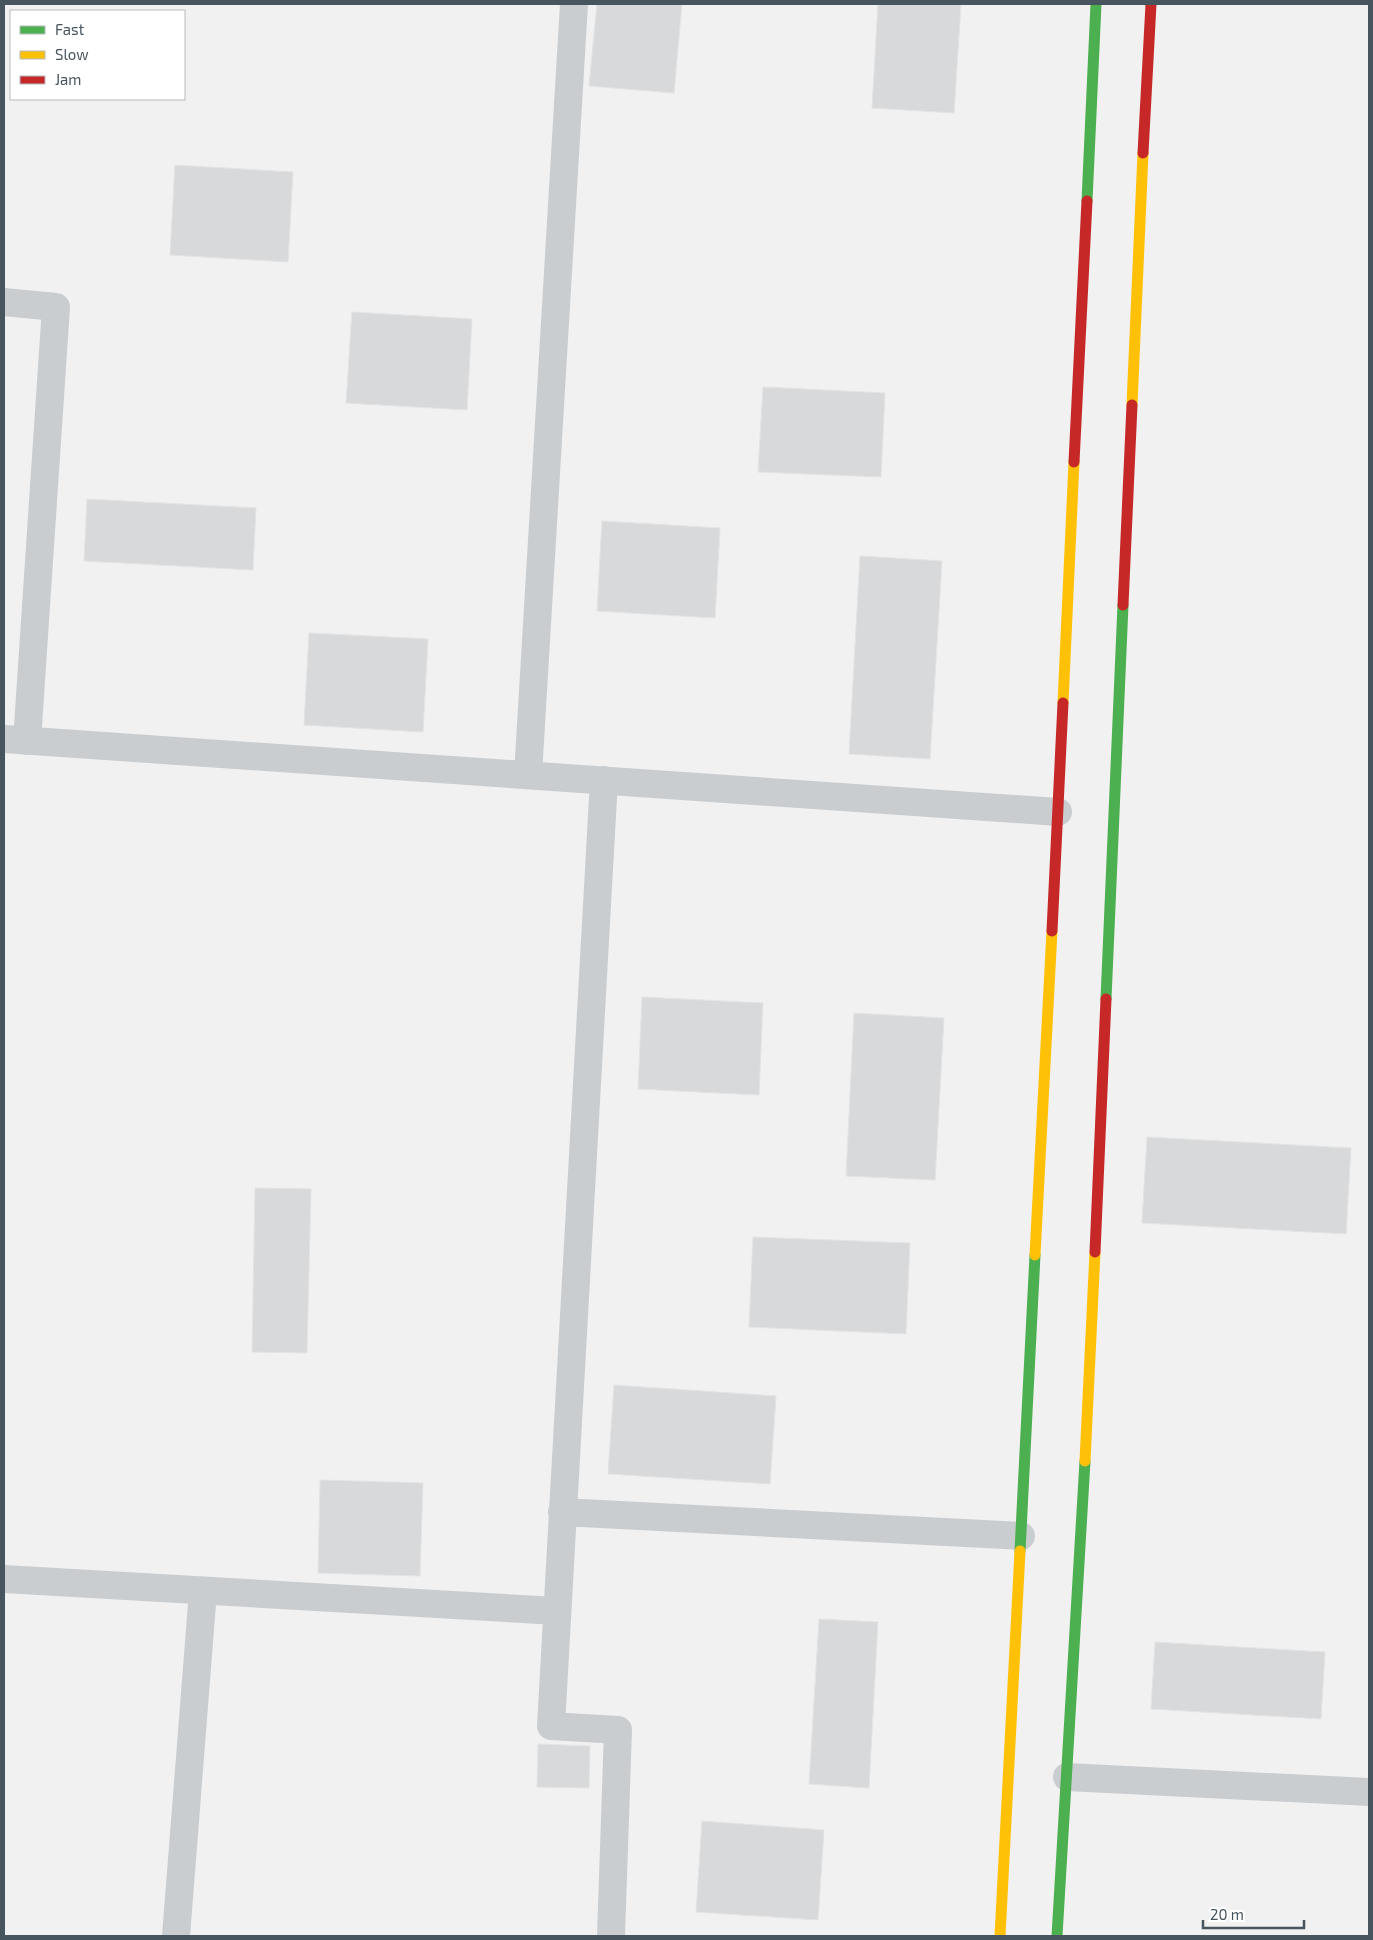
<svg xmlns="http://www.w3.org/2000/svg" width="1373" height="1940" font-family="'Exo 2',sans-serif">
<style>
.building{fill:#d8d9da;stroke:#e3e3e4}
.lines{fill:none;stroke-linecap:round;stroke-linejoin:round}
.street{stroke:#cacdd0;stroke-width:28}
.fast{stroke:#4caf50;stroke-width:11}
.slow{stroke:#ffc107;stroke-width:11}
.jam{stroke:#c62828;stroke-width:11}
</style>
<rect width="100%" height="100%" fill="#f2f1f1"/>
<!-- building -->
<path class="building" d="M597 4H682L674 93 589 86Z
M878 4H961L954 113 872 108Z
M175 165 293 172 288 262 170 255Z
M352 312 472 319 467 410 346 403Z
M763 387 885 393 881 477 758 472Z
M87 499 256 508 253 570 84 561Z
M602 521 720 528 715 618 597 611Z
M860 556 942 561 930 759 849 754Z
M309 633 428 639 423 732 304 725Z
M642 997 763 1003 759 1095 638 1089Z
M854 1013 944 1018 935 1180 846 1176Z
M1147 1137 1351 1148 1346 1234 1142 1223Z
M255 1188 311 1189 307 1353 252 1352Z
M753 1237 910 1243 906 1334 749 1327Z
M614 1385 776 1396 770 1484 608 1474Z
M320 1480 423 1483 420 1576 318 1573Z
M819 1619 878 1622 869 1788 809 1784Z
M1155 1642 1325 1652 1321 1719 1151 1709Z
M538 1744 590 1746 589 1788 537 1787Z
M702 1821 824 1830 818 1920 696 1912Z"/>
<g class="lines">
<!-- street -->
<path class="street" d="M4 302 56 307 27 741
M4 739 1058 812
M528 775 574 4
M604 780 551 1726 618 1730 611 1936
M562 1512 1021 1536
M4 1579 557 1611
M1067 1777 1369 1792
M176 1936 203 1591"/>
<!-- fast -->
<path class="fast" d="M1087 201 1096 4
M1106 999 1123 605
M1020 1551 1035 1255
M1057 1936 1085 1461"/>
<!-- slow -->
<path class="slow" d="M1132 405 1143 153
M1063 703 1074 462
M1035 1255 1052 931
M1085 1461 1095 1252
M1000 1936 1020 1551"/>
<!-- jam -->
<path class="jam" d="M1143 153 1151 4
M1074 462 1087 201
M1123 605 1132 405
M1052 931 1063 703
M1095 1252 1106 999"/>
</g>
<!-- border -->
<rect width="1373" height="1940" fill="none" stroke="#47555f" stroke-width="10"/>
<!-- legend -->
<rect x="10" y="10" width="175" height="90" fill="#ffffff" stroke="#b5bbbf"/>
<rect x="20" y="26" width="25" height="8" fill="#4caf50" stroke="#b5bbbf"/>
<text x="55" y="35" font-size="15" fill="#47555f">Fast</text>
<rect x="20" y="51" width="25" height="8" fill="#ffc107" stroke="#b5bbbf"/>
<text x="55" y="60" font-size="15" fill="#47555f">Slow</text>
<rect x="20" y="76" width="25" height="8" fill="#c62828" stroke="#b5bbbf"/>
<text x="55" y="85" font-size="15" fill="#47555f">Jam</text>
<!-- scale -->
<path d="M1203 1920v8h101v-8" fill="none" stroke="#47555f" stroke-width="2.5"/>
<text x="1210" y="1920" font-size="15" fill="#47555f" stroke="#ffffff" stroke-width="4" paint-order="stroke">20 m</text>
</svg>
